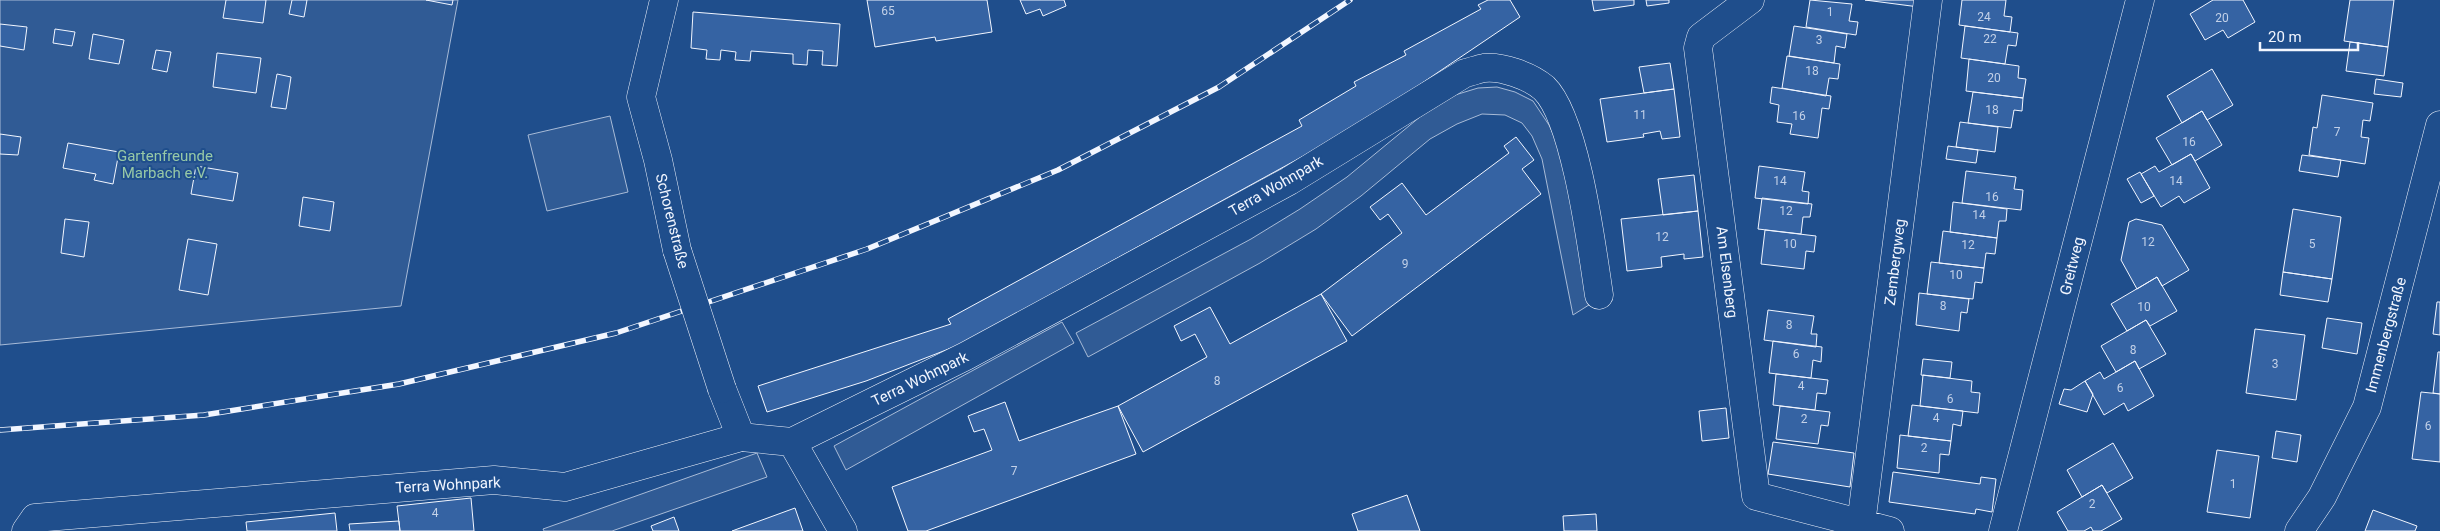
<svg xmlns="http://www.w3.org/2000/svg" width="2440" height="531" font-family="Roboto,sans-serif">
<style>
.built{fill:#305b95;stroke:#a8bbd7}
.building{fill:#3563a3;stroke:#f2f6ff}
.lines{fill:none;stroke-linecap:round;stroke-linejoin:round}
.street-casing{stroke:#f2f6ff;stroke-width:29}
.street{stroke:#1f4e8c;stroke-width:28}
.rail-casing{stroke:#f2f6ff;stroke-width:5.5}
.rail{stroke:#1f4e8c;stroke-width:4;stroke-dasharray:11;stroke-linecap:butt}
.street-bridge-casing{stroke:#f2f6ff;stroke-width:29;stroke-linecap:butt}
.street-bridge{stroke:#1f4e8c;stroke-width:28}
.labels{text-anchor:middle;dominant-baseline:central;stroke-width:4;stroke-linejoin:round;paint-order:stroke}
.number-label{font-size:12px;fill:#c3d1e8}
.park-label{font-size:15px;fill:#97c8a6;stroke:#1f4e8c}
.street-label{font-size:15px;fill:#f2f6ff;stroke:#1f4e8c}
</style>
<rect width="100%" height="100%" fill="#1f4e8c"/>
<!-- built -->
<path class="built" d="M0 0H458L401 306 0 345Z
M1497 87 1515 92 1533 101 1549 125 1559 147 1592 303 1573 315 1542 159 1532 136 1522 123 1505 115 1482 114 1457 124 1430 139 1361 196 1316 229 1260 263 1088 357 1076 333 1251 239 1300 209 1347 177 1432 107 1455 95 1478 88Z
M610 116 628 192 547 211 528 135Z
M1062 322 1074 343 846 470 834 446Z
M757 453 767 477 612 531H544L543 529Z"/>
<!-- building -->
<path class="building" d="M226 0H266L263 23 223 18Z
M292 0H307L304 17 289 14Z
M426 0H453L452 5Z
M867 0H987L992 32 936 41 935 37 875 47Z
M1020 0H1064L1066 6 1043 16 1040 9 1026 14Z
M1488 0H1510L1520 17 1360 125 959 345 866 381 767 412 758 386 951 324 948 319 1302 126 1299 120 1356 86 1354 82 1406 55 1404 51 1481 9 1478 5Z
M1592 0H1634V5L1594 11Z
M1646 0H1669V3L1647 6Z
M1810 0 1852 4 1849 21 1858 22 1856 35 1806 27Z
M1865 0H1920L1919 7Z
M1962 0H2006L2004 16 2012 17 2010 32 1959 25Z
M2213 0H2243L2255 22 2228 38 2223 30 2205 40 2190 14Z
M2350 0H2394L2388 47 2344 41Z
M693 12 840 24 837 66 822 65 823 51 808 50 807 65 793 64V54L751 51 750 61 735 60 736 52 721 50 720 60 706 59 707 50 691 48Z
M0 24 27 27 24 50 0 46Z
M1794 26 1847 34 1845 48 1836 46 1834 63 1789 56Z
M1965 26 2018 33 2016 46 2008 45 2005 64 1961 58Z
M55 29 75 32 72 46 53 43Z
M93 34 124 40 119 64 89 59Z
M2350 42 2388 47 2384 76 2346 71Z
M156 50 171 52 167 72 152 69Z
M217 53 261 58 256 93 213 87Z
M1787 56 1840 64 1838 79 1829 78 1826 96 1782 88Z
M1969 59 2019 66 2018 78 2026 79 2023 98 1966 91Z
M1670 63 1674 89 1644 93 1639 67Z
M2212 69 2233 105 2207 120 2202 111 2182 123 2167 96Z
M277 74 291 77 286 109 271 107Z
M2376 79 2403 83 2401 97 2374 94Z
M1772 87 1831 96 1829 109 1822 108 1818 138 1790 134 1792 124 1777 122 1779 105 1770 103Z
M1674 89 1680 137 1662 139 1660 131 1643 134 1644 137 1607 142 1600 99Z
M1973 92 2023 98 2022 111 2014 110 2011 128 1968 123Z
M2322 95 2373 103 2370 121 2363 120 2361 137 2369 138 2365 164 2309 155 2313 127 2317 128Z
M2202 111 2222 145 2195 161 2191 154 2172 165 2156 138Z
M1960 122 1998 127 1995 152 1956 147Z
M0 134 21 137 18 155 0 154Z
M1516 137 1534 160 1522 169 1541 194 1352 336 1321 294 1402 233 1388 214 1380 220 1370 207 1402 183 1426 215 1509 153 1504 146Z
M68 143 119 152 113 184 94 180 96 174 63 168Z
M1948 146 1978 150 1976 163 1946 159Z
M2191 154 2210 188 2184 203 2179 196 2161 207 2141 174 2155 166 2159 172Z
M2302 155 2341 160 2338 177 2299 171Z
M196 166 238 173 233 201 191 194Z
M1759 166 1805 172 1802 191 1809 192 1808 204 1755 198Z
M1966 171 2016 177 2014 189 2023 190 2021 210 1962 203Z
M2140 172 2154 196 2141 203 2127 179Z
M1694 175 1698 211 1663 215 1658 179Z
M303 197 334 202 330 231 299 226Z
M1762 198 1812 204 1810 217H1803L1801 234 1758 229Z
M1953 202 2007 209 2006 221H1999L1997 238 1950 232Z
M2293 209 2341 217 2332 279 2283 272Z
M1698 211 1703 257 1684 259V254L1661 257 1662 267 1627 271 1621 219Z
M65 219 89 222 84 257 61 253Z
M2136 219 2162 225 2189 270 2162 286 2157 277 2137 289 2121 260 2129 222Z
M1765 230 1816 236 1814 252 1806 251 1804 269 1761 264Z
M1943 231 1997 238 1995 254 1986 253 1984 268 1939 263Z
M188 239 217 244 208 295 179 290Z
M1931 262 1984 268 1982 283 1975 282 1973 299 1927 294Z
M2283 272 2332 279 2328 302 2280 295Z
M2157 277 2177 311 2150 326 2146 320 2127 331 2111 304Z
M1919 293 1969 299 1967 313 1961 312 1959 331 1916 325Z
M1321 294 1347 341 1143 452 1118 406 1207 357 1195 334 1181 341 1174 326 1210 307 1230 344Z
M2437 302H2440V335L2433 334Z
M1768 310 1814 316 1811 334H1817L1816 347 1764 340Z
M2327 318 2362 323 2357 354 2322 348Z
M2146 320 2166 354 2139 369 2135 361 2116 372 2101 346Z
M2255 329 2305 335 2296 400 2246 393Z
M1773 341 1822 347 1821 362 1813 360 1811 378 1769 373Z
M2438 352H2440V394L2433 393Z
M1923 359 1952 362 1950 378 1921 375Z
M2135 361 2154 396 2128 411 2124 403 2104 415 2085 381 2100 372 2104 379Z
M1776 374 1828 380 1826 394 1817 393 1815 410 1773 405Z
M1923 375 1972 381 1971 392 1980 393 1978 413 1920 406Z
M2085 381 2093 394 2087 412 2059 404 2064 389 2071 390Z
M2421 392 2440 394V462L2412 459Z
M1005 402 1019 441 1118 406 1136 454 926 531H908L892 487 992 450 984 429 974 432 968 416Z
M1912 405 1963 411 1961 426 1953 424 1951 441 1908 436Z
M1780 406 1830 412 1828 426 1821 425 1818 444 1776 439Z
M1726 408 1729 438 1702 441 1699 411Z
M2276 431 2301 435 2297 462 2272 458Z
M1900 435 1951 441 1949 455 1940 454 1939 473 1897 468Z
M1773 442 1854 453 1850 487 1768 474Z
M2113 443 2133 478 2107 493 2102 485 2082 497 2067 470Z
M2217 450 2259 456 2250 518 2207 512Z
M1893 472 1980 484 1981 477 1996 479 1992 512 1976 509 1975 514 1889 502Z
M2102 485 2122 519 2101 531H2093L2091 527 2084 531H2068L2057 512Z
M1407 495 1420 531H1358L1352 514Z
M471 498 474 531H400L397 506Z
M795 508 803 531H732Z
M2373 510 2417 526 2415 531H2365Z
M335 513 337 531H247L246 522Z
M1596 514 1597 531H1564L1563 516Z
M674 517 679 531H653L651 526Z
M399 521 400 531H350L349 524Z"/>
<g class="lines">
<!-- street casing -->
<g class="street-casing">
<path id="street" d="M664 0 641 97 658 160 677 250
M1750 0 1701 37 1698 48 1756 496 1890 531
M722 389 741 437
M792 442 843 531
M1861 524 1928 0
M26 531 35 518 494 480 565 487 741 437 792 442 966 356 1289 181 1465 73C1471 72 1478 69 1484 68 1502 66 1530 76 1544 88 1576 119 1592 249 1599 295
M2003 531 2140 0
M2299 531 2322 497 2367 407 2440 125"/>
</g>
<!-- street -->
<use href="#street" class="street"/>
<!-- rail casing -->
<g class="rail-casing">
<path id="rail" d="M0 430 204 415 399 384 616 333 867 249 1058 170 1219 87 1350 0"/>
</g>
<!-- rail -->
<use href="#rail" class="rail"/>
<!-- street-bridge casing -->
<g class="street-bridge-casing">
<path id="street-bridge" d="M677 250 722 389"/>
</g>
<!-- street-bridge -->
<use href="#street-bridge" class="street-bridge"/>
</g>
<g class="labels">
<!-- number labels -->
<g class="number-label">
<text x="888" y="11">65</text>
<text x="1830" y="12">1</text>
<text x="1984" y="17">24</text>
<text x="2222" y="18">20</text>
<text x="1990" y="39">22</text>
<text x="1819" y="40">3</text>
<text x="1812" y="71">18</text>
<text x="1994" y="78">20</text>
<text x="1992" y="110">18</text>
<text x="1640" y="115">11</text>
<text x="1799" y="116">16</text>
<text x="2337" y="132">7</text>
<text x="2189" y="142">16</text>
<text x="1780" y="181">14</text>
<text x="2176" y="181">14</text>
<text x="1992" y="197">16</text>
<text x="1786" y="211">12</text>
<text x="1979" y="215">14</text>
<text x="1662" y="237">12</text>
<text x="2148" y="242">12</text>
<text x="1790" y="244">10</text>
<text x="2312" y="244">5</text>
<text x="1968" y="245">12</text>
<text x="1405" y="264">9</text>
<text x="1956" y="275">10</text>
<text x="1943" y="306">8</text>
<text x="2144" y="307">10</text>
<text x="1789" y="325">8</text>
<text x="2133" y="350">8</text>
<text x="1796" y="354">6</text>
<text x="2275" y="364">3</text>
<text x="1217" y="381">8</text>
<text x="1801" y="386">4</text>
<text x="2120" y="388">6</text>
<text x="1950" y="399">6</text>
<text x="1936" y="418">4</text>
<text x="1804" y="419">2</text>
<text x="2428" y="426">6</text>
<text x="1924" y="448">2</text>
<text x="1014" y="471">7</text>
<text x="2233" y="484">1</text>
<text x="2092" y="504">2</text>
<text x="435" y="513">4</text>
</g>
<!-- park labels -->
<g class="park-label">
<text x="165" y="156">Gartenfreunde<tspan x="165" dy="17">Marbach e.V.</tspan></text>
</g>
<!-- street labels -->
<g class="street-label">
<text transform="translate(1276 186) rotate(-30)">Terra Wohnpark</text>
<text transform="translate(672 221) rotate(76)">Schorenstraße</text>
<text transform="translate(1895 262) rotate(-83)">Zembergweg</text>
<text transform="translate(2072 266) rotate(-76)">Greitweg</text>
<text transform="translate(1727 272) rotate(83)">Am Elsenberg</text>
<text transform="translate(2386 335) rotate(-75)">Immenbergstraße</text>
<text transform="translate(920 379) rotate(-26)">Terra Wohnpark</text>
<text transform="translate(448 485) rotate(-3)">Terra Wohnpark</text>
</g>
</g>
<!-- scale -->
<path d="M2260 42v8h98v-8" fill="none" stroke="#f2f6ff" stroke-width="2.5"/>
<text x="2268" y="42" font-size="15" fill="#f2f6ff" stroke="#1f4e8c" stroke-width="4" paint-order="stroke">20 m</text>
</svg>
